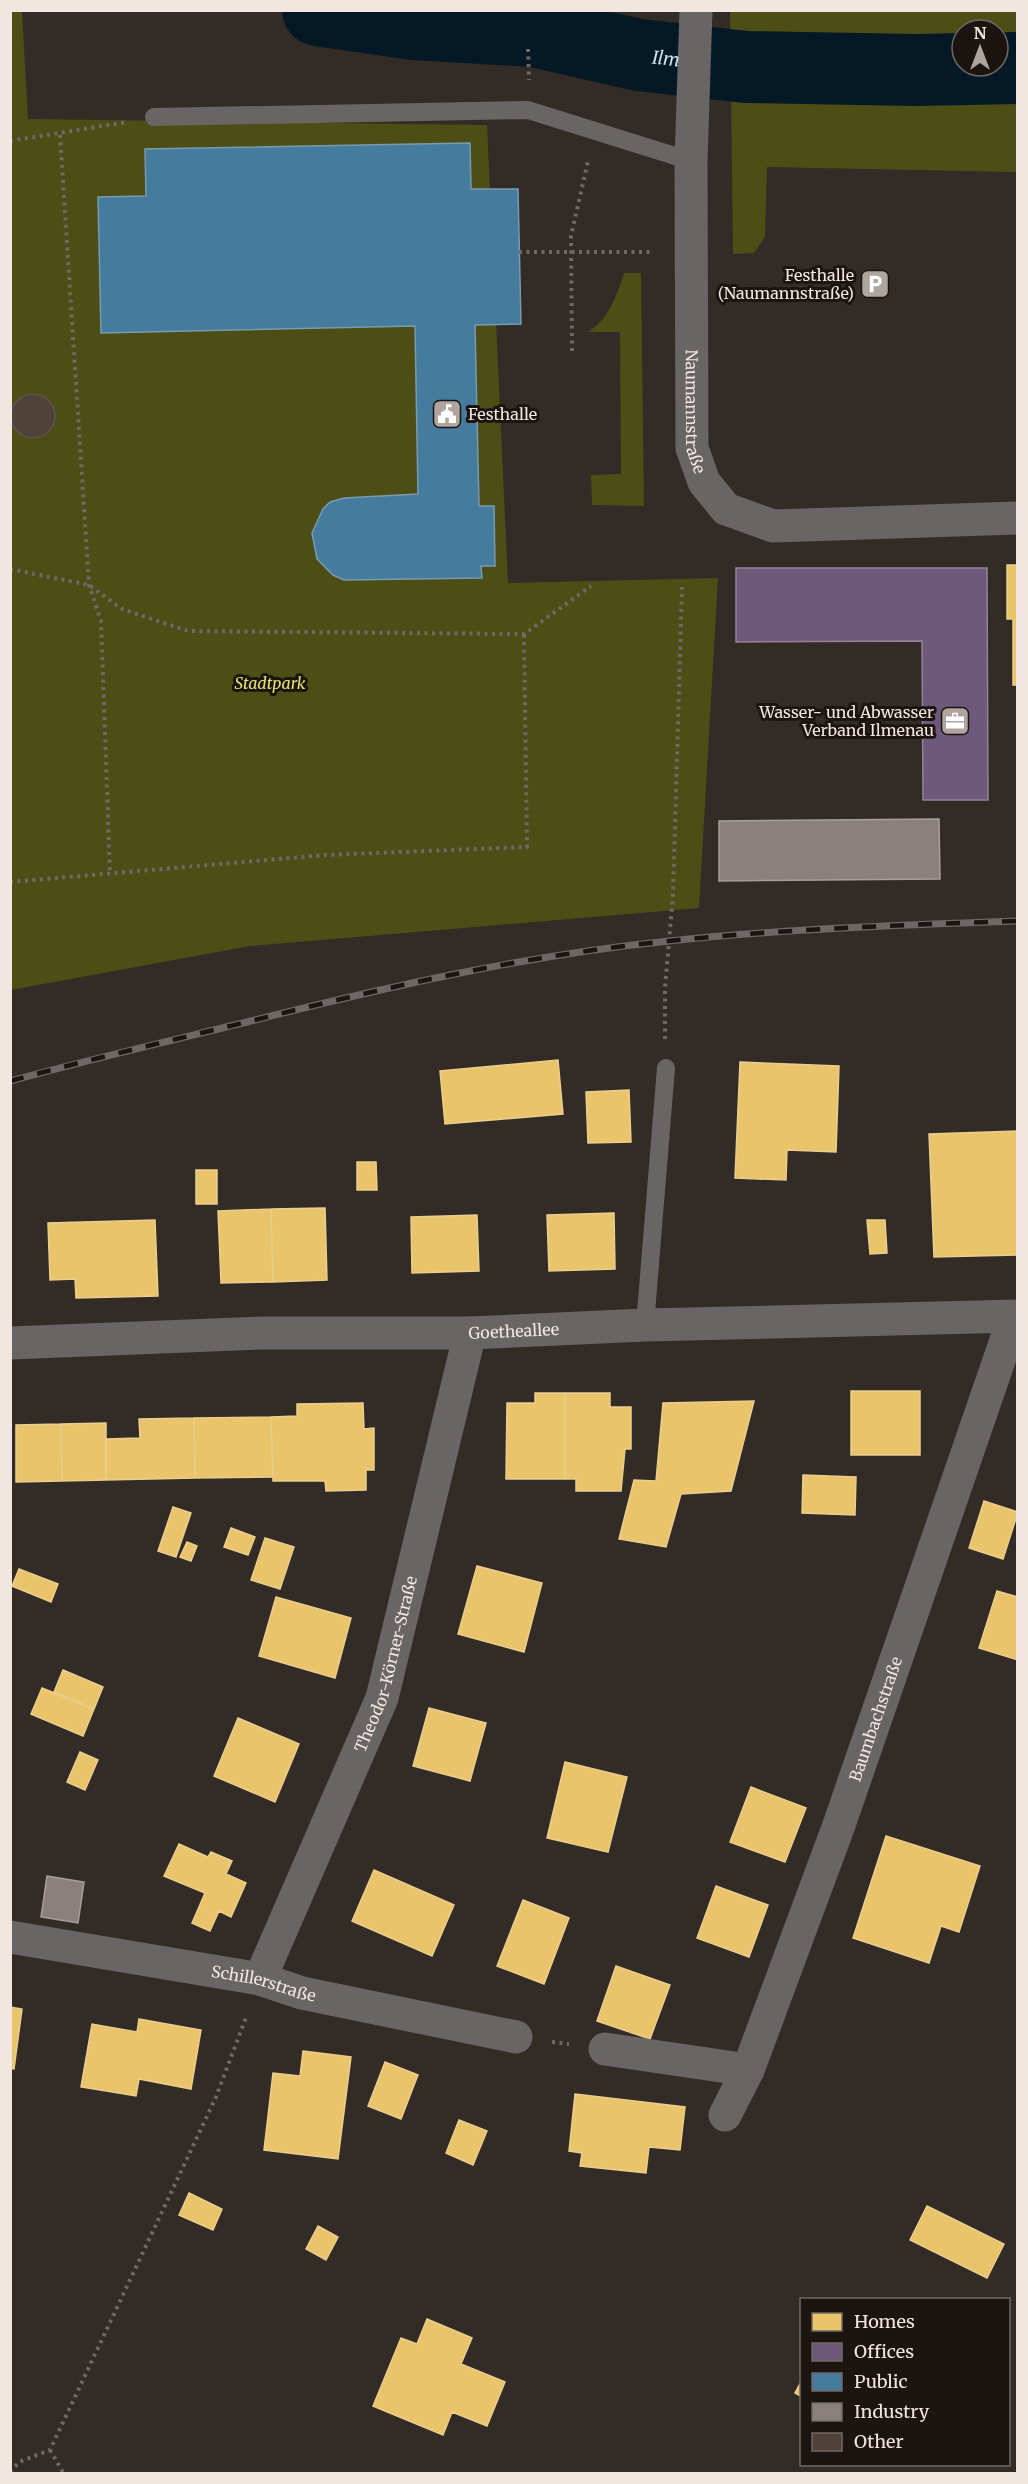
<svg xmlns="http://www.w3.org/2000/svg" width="1028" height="2484" font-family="Merriweather,serif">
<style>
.green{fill:#4c4e16;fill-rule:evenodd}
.homes{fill:#e9c46a;stroke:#ebce8d;stroke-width:1.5}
.offices{fill:#6d597a;stroke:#958399;stroke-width:1.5}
.public{fill:#457b9d;stroke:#799bb1;stroke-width:1.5}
.industry{fill:#8a817c;stroke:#a99f9a;stroke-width:1.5}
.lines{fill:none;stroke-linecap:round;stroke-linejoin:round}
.river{stroke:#051825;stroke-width:72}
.building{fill:#504238;stroke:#5b5550;stroke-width:1.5}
.path{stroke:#6e6967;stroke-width:4;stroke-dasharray:3 4.5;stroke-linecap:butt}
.service{stroke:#696565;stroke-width:18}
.minor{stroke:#696565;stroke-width:33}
.rail-casing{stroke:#6d6765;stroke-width:7}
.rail{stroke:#1b1410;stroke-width:4.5;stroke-dasharray:14;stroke-linecap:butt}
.labels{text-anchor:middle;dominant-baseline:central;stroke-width:6;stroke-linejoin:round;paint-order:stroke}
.poi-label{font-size:16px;fill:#f1e6e0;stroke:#1b1410;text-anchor:end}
.street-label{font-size:16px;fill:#f1e6e0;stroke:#1b1410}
.park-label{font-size:16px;font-style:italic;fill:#e1e76f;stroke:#1b1410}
.water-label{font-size:18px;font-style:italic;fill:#cce1ee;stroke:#1b1410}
</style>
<rect width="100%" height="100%" fill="#332b25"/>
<!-- green -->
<path class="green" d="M11 11H22L28 119 487 125 508 583 718 578 699 908 250 946 11 990Z
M730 11H1017V172L767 167 765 237 754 253 733 254ZM962 30H998V66H962Z
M624 273H641L644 506 592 505 591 475 621 474 620 332H588C609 319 617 295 624 273Z"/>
<!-- homes -->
<path class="homes" d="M1007 565H1018V685H1013V619H1007Z
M558 1060 563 1114 445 1124 440 1071Z
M740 1062 839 1066 836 1152 787 1150 786 1180 735 1178Z
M629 1090 631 1142 588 1143 586 1092Z
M1018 1131V1255L934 1257 929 1134Z
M357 1162H376L377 1190H357Z
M196 1170H217V1204H196Z
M325 1208 327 1280 273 1282 271 1209Z
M271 1209 273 1282 221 1283 218 1211Z
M614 1213 615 1269 549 1271 547 1215Z
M477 1215 479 1271 412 1273 411 1217Z
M155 1220 158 1296 76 1298 75 1279 50 1280 48 1223Z
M867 1220H885L887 1253 870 1254Z
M851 1391H920V1455H851Z
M535 1393H565V1479H506L507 1403H535Z
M565 1393H610V1407H631V1449H625L621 1491H576V1479H565Z
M754 1401 731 1491 681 1494 666 1547 619 1539 634 1480 656 1481 663 1403Z
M363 1403 364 1429 374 1428V1470H366V1490L326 1491 325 1481H273L271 1417 297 1416V1404Z
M271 1417 273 1477 195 1478 194 1418Z
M194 1418 195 1478 106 1480V1439L140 1438 139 1419Z
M106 1423V1480L62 1481 61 1424Z
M61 1424 62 1481 16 1482V1425Z
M803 1475 856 1477 855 1515 802 1513Z
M984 1501 1018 1512 1003 1559 969 1548Z
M173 1507 191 1513 176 1557 158 1551Z
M231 1528 255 1537 248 1555 224 1547Z
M265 1538 294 1547 280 1589 251 1580Z
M187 1542 197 1546 191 1561 180 1557Z
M477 1566 542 1583 524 1652 458 1634Z
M19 1569 58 1584 51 1602 12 1586Z
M997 1591 1018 1597V1660L979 1648Z
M276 1597 351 1618 335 1678 259 1656Z
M63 1670 103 1687 94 1709 54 1692Z
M42 1688 94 1709 83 1736 31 1714Z
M429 1708 486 1723 470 1781 413 1766Z
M238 1718 299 1744 275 1802 214 1776Z
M80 1752 98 1760 85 1790 67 1782Z
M565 1762 627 1777 608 1852 547 1838Z
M751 1787 806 1808 785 1862 730 1842Z
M886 1836 980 1866 959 1932 941 1926 929 1963 853 1938Z
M179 1844 208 1857 211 1852 232 1861 226 1874 246 1883 231 1917 219 1911 210 1931 192 1923 205 1893 164 1876Z
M374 1870 454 1905 432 1956 352 1921Z
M716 1886 768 1905 749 1957 697 1938Z
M523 1900 569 1918 544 1984 497 1966Z
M616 1966 670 1985 650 2039 597 2021Z
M10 2007 22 2009 14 2069 10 2068Z
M139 2019 201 2030 191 2089 139 2079 136 2096 81 2087 92 2024 137 2032Z
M303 2051 351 2057 338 2159 264 2150 273 2073 300 2076Z
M385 2062 418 2075 401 2119 368 2106Z
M575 2094 685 2107 680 2150 649 2147 646 2173 580 2166 582 2153 569 2151Z
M459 2120 487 2131 473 2165 446 2153Z
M189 2193 222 2209 213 2230 179 2215Z
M927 2206 1004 2244 987 2278 910 2240Z
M318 2226 338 2237 326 2260 306 2249Z
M427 2319 472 2338 461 2364 505 2382 487 2426 452 2412 443 2435 373 2406 401 2338 417 2344Z
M802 2380V2397L795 2393Z"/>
<!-- offices -->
<path class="offices" d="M736 568H987L988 800H923L922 641 736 642Z"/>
<!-- public -->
<path class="public" d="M470 143 471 189H518L521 324 475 325 479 506H494L495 566H481L482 578 344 580 333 575 317 559 312 533 323 509 330 502 344 498 418 494 415 326 101 333 98 197 146 196 145 149Z"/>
<!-- industry -->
<path class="industry" d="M939 819 940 879 719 881V821Z
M47 1876 84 1882 78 1923 41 1917Z"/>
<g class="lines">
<!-- river -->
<path class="river" id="s1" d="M318 10 415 24 533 31 639 55 746 67 916 70 1018 68"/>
</g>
<!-- building -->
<path class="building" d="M11 416a22 22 0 1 1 44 0a22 22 0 1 1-44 0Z"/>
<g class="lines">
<!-- path -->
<path class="path" d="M528 49 529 80
M60 135 89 585 101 621 110 873
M10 141 127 122
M519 252H654
M572 351 571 236 588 161
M10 569 89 585 122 609 188 631 524 634 591 586
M10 882 325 855 527 847 524 634
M665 1039V988L673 895 682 587
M552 2042 569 2044
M50 2450 64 2474
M10 2472 19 2462 50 2450 216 2097 247 2015"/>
<!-- service -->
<path class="service" d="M154 117 528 110 691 161
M645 1325 666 1068"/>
<!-- minor -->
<g class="minor">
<path id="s2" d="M696 10 691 161 692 448 704 482 726 509 773 526 1018 518"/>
<path id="s3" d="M10 1343 261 1333H470L645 1325 1018 1316"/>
<path id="s4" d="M10 1937 260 1979 302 1993 516 2037"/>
<path id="s5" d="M260 1979 382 1698 470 1333"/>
<path d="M605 2049 748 2070"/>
<path id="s6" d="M725 2115 748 2070 839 1825 1014 1317"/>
</g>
<!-- rail casing -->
<g class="rail-casing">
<path id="rail" d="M10 1081C91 1059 173 1040 255 1020 391 986 528 955 669 941 784 929 901 925 1018 921"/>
</g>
<!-- rail -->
<use href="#rail" class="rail"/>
</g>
<!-- icons -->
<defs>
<g id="parking-square" transform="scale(1.5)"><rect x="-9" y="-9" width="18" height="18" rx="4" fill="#aea59f" stroke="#1b1410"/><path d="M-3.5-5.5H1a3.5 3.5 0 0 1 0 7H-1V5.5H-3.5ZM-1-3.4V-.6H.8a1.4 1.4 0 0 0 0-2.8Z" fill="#fff"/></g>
<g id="civic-square" transform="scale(1.5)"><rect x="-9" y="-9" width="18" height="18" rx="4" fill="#aea59f" stroke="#1b1410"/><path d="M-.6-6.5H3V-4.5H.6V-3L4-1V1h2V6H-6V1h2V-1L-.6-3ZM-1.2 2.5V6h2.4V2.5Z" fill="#fff"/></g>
<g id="office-square" transform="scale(1.5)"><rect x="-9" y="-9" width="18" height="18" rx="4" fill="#aea59f" stroke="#1b1410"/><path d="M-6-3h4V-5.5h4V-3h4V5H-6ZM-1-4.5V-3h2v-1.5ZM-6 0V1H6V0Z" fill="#fff"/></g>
</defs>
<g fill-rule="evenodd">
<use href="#parking-square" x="875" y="284"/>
<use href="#civic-square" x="447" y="414"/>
<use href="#office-square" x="955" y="721"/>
</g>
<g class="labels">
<!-- poi labels -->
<g class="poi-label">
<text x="854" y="275">Festhalle<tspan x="854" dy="18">(Naumannstraße)</tspan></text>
<text x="468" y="414" text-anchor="start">Festhalle</text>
<text x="934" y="712">Wasser- und Abwasser<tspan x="934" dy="18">Verband Ilmenau</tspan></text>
</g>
<!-- street labels -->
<g class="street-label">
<text stroke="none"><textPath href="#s2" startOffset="402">Naumannstraße</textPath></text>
<text stroke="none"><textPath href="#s3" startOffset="504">Goetheallee</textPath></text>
<text stroke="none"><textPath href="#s5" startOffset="340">Theodor-Körner-Straße</textPath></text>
<text stroke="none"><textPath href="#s6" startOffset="424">Baumbachstraße</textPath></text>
<text stroke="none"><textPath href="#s4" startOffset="258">Schillerstraße</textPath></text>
</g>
<!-- park labels -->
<g class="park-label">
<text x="270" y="683">Stadtpark</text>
</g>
<!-- water labels -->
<g class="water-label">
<text stroke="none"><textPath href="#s1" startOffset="352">Ilm</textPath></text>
</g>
</g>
<!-- border -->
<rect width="1028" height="2484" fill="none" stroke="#f1e6e0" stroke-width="24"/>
<!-- legend -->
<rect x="800" y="2298" width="210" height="168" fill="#1b1410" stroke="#716863" stroke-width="1.5"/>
<rect x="812" y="2313" width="30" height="18" fill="#e9c46a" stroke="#716863" stroke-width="1.5"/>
<text x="854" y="2328" font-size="18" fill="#f1e6e0">Homes</text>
<rect x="812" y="2343" width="30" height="18" fill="#6d597a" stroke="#716863" stroke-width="1.5"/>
<text x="854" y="2358" font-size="18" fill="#f1e6e0">Offices</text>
<rect x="812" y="2373" width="30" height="18" fill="#457b9d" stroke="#716863" stroke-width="1.5"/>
<text x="854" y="2388" font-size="18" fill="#f1e6e0">Public</text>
<rect x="812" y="2403" width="30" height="18" fill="#8a817c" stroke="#716863" stroke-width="1.5"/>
<text x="854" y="2418" font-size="18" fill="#f1e6e0">Industry</text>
<rect x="812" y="2433" width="30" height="18" fill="#504238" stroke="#716863" stroke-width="1.5"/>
<text x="854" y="2448" font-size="18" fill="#f1e6e0">Other</text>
<!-- north arrow -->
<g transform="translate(980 48)"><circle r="28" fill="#1b1410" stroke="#716863" stroke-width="1.5"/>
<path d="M0-4.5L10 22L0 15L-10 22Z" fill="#aea59f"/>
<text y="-9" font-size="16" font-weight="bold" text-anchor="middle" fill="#f1e6e0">N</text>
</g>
</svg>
